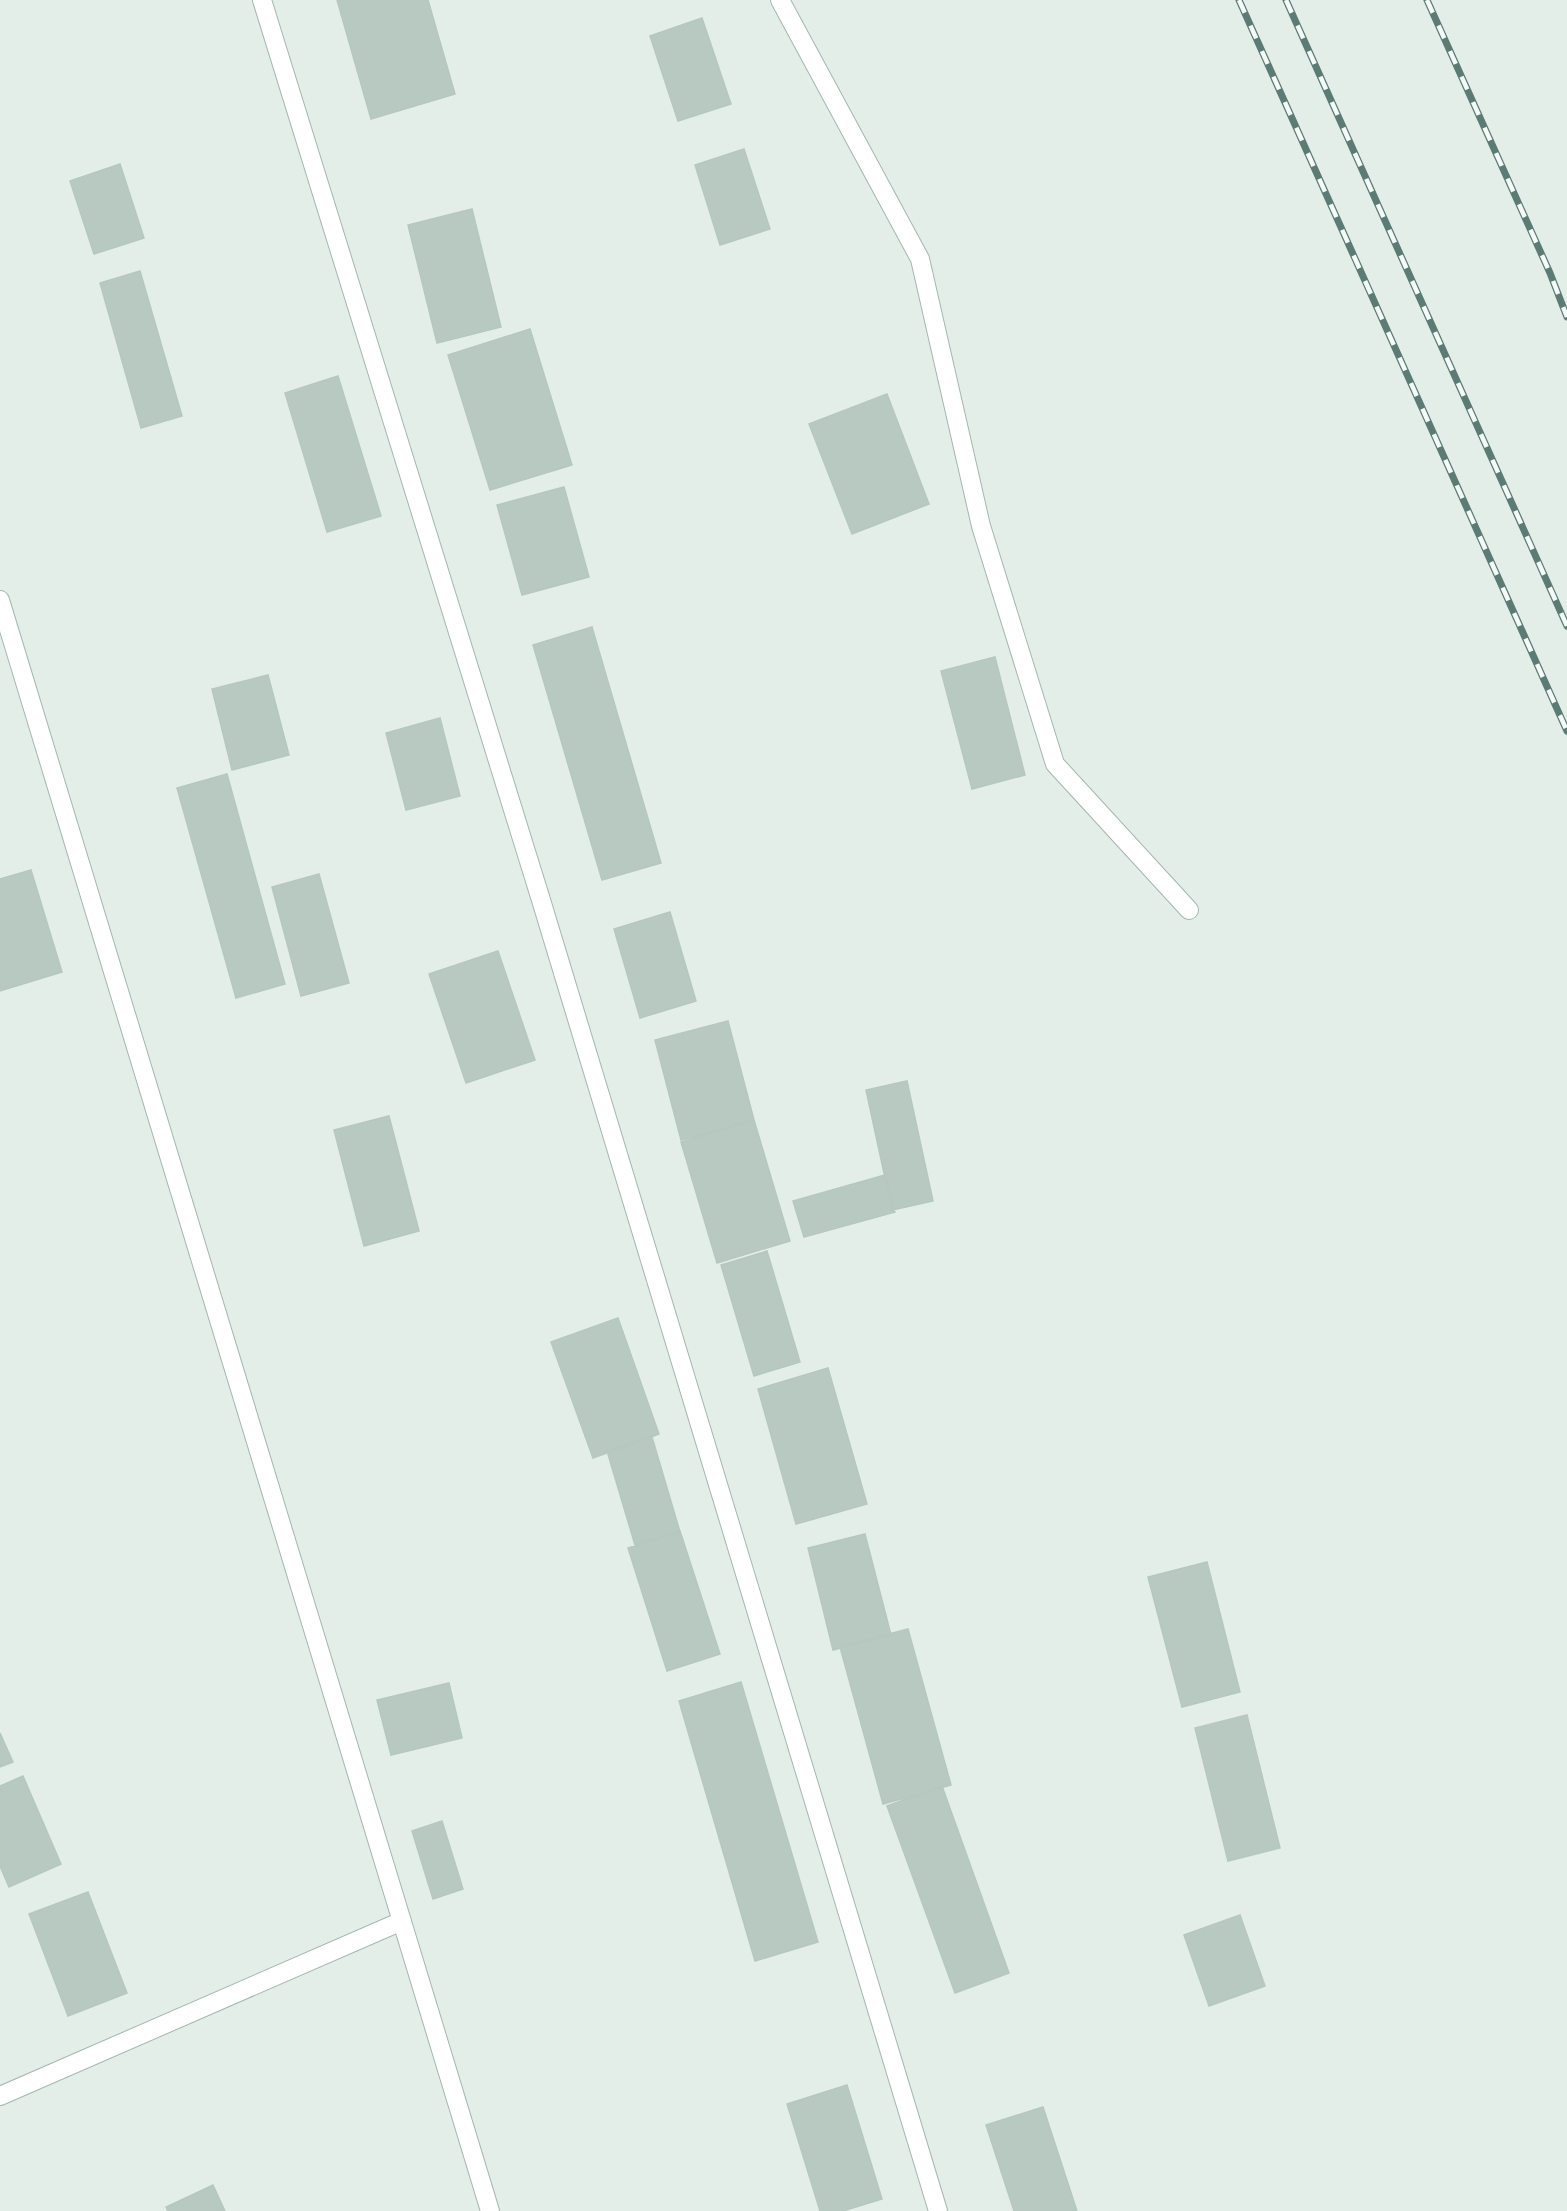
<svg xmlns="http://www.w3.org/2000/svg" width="1567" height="2211" font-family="Raleway,sans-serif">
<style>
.building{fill:#b8c9c2;stroke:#b5c8c0;stroke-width:1.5}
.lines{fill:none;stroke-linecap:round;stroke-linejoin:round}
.minor-casing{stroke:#a5b6b0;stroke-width:20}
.minor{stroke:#fff;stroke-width:18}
.rail-casing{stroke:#5c7b74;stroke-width:7}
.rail{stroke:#f4faf7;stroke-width:4.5;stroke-dasharray:14;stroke-linecap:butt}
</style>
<rect width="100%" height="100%" fill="#e3eee9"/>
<!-- building -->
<path class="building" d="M337 0H428L455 94 371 119Z
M702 18 731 104 678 121 650 36Z
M744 149 770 229 720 245 695 165Z
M120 164 144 238 94 254 70 181Z
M472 209 501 327 437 343 408 225Z
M140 271 182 416 141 428 100 283Z
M530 329 572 465 490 490 448 355Z
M338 376 381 516 327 532 285 393Z
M887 394 929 504 852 534 809 424Z
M564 487 589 577 522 595 497 505Z
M592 627 661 863 602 880 533 645Z
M995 657 1025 775 972 789 941 671Z
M268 675 289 755 232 770 212 689Z
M440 718 460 796 406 810 386 733Z
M227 774 285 984 236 998 177 788Z
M31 870 62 972 0 991V879Z
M319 874 349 983 301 996 272 887Z
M670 912 696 1001 640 1018 614 929Z
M498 951 535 1060 466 1083 429 974Z
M728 1021 754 1120 681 1140 655 1040Z
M907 1081 933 1201 892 1210 866 1090Z
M389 1116 419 1231 364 1246 334 1130Z
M754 1120 790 1241 717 1263 681 1142Z
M885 1175 895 1212 804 1237 793 1201Z
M767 1251 800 1362 754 1376 721 1265Z
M618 1318 659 1434 593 1458 551 1342Z
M828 1368 867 1504 796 1524 758 1389Z
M652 1437 680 1532 635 1545 607 1451Z
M680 1531 720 1654 667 1671 628 1548Z
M865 1534 891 1635 833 1650 808 1548Z
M1207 1562 1240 1692 1182 1707 1148 1577Z
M908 1629 951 1785 883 1804 840 1647Z
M741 1682 818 1942 755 1961 679 1701Z
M449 1683 462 1738 391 1755 377 1700Z
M1247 1715 1280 1848 1228 1861 1195 1728Z
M0 1733 13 1762 0 1767Z
M23 1776 61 1864 9 1887 0 1866V1786Z
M942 1786 1009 1973 955 1993 887 1806Z
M442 1821 463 1889 433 1899 412 1831Z
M88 1892 127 1993 68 2016 29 1914Z
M1240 1915 1265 1986 1209 2006 1184 1935Z
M847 2085 882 2199 843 2211H820L787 2104Z
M1043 2107 1077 2211H1014L986 2125Z
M213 2185 225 2211H168L166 2207Z"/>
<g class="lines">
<!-- minor casing -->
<g class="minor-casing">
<path id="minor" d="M262 0 541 900 938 2211
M780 0 920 259 981 526 1055 764 1189 910
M0 600 490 2211
M0 2096 402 1921"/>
</g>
<!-- minor -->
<use href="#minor" class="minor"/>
<!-- rail casing -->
<g class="rail-casing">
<path id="rail" d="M1239 0 1567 731
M1286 0 1567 626
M1427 0 1550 273 1567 317"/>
</g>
<!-- rail -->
<use href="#rail" class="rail"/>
</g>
</svg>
